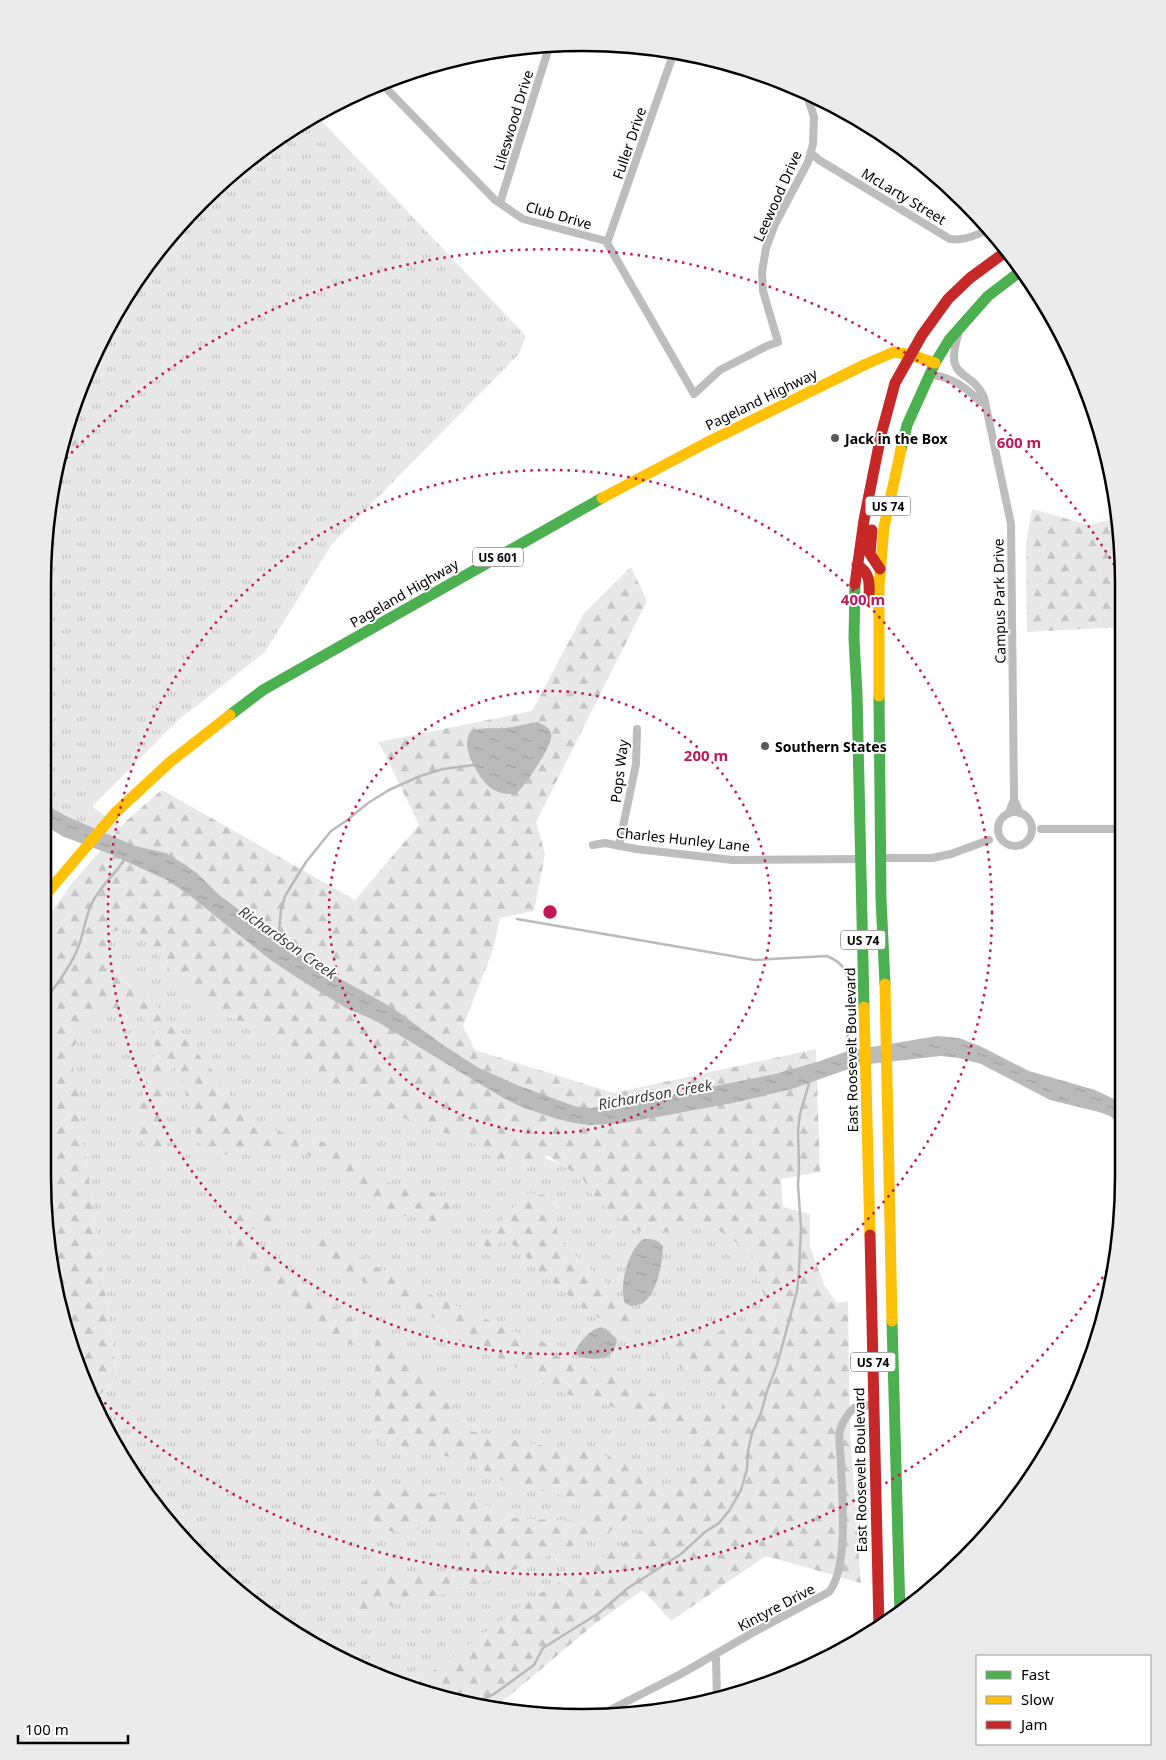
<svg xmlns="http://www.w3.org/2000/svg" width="1166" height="1760" font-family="'Noto Sans',sans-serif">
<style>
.grass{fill:url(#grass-tufts)}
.forest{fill:url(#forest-firs)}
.water{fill:url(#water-ripples)}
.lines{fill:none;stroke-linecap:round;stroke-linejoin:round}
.stream{stroke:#bababa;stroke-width:2.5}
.street{stroke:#bdbdbd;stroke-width:8}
.fast{stroke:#4caf50;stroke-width:11}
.slow{stroke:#ffc107;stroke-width:11}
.jam{stroke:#c62828;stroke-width:11}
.ring{fill:none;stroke:#c2185b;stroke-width:2.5;stroke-dasharray:2.5 5}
.poi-dot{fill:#595959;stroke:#fff;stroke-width:2}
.labels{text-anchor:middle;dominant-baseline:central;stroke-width:4;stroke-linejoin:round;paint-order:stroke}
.shield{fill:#fff;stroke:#4c4c4c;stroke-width:1}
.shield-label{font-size:12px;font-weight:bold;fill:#000}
.street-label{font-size:14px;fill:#000;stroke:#fff}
.poi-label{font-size:14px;font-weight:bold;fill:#000;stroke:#fff;text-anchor:start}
.water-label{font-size:15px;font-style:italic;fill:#3e3e3e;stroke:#fff}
.rim{fill:none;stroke:#000;stroke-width:2.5}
.centre{fill:#c2185b;stroke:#fff;stroke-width:2.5}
.ring-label{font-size:15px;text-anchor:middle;font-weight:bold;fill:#c2185b;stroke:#fff;stroke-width:4;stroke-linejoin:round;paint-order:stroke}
</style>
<defs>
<pattern id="grass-tufts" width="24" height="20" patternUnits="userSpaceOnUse" patternTransform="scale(1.25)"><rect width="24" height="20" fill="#e8e8e8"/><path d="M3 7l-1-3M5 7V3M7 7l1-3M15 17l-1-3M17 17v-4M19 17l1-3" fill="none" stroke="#c5c5c5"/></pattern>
<pattern id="forest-firs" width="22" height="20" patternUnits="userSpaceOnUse" patternTransform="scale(1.25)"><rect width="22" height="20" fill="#e8e8e8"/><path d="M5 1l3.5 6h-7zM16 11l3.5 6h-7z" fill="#c5c5c5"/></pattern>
<pattern id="water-ripples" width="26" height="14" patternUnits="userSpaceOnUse" patternTransform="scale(1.25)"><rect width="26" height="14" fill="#bababa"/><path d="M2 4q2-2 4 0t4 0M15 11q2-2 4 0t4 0" fill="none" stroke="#9e9e9e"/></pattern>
</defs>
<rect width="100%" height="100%" fill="#fff"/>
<!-- grass -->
<path class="grass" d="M316 115 526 336 519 354 332 544 265 652 176 722 92 807 124 829 430 1115 768 1242 773 1303 705 1489 420 1680 376 1676 254 1606 201 1559 134 1478 95 1400 117 1377 68 1032 119 839 66 816 47 805V512L71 410 98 344 177 226 254 154Z"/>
<!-- forest -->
<path class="forest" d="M67 426 79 435 68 474 49 505Z
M1032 509 1089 525 1117 518 1122 548V627L1027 632 1026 544Z
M631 567 647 601 536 822 545 854 534 911 500 918 493 950 463 1026 475 1050 614 1093 816 1049 820 1172 781 1179 783 1207 810 1214V1246L824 1285 837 1303 848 1301 850 1434 861 1583 766 1556 671 1621 643 1590 596 1623 498 1705 496 1710 477 1707 416 1689 420 1680 532 1598 594 1563 669 1512 650 1502 608 1532 466 1589 355 1613V1585L378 1577 407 1572 441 1576 468 1563 470 1536 466 1523H432L406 1534 370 1527 375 1485 478 1500 509 1518 577 1521 595 1509 582 1501 504 1481 488 1472 441 1454 375 1441V1331L411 1359 447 1393 453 1415 464 1430 550 1447 590 1450 627 1464 666 1489 691 1478 701 1466 703 1448 691 1435 652 1423 608 1405 566 1394 526 1374 508 1362 453 1338 444 1323 367 1284 313 1249 322 1236 413 1287 511 1330 548 1344 584 1365 693 1411 720 1414 726 1389 682 1369 662 1349 679 1337 706 1339 724 1329 760 1316 770 1314 750 1252 717 1229 690 1222 674 1232 636 1231 594 1198 583 1179 547 1155 539 1164 514 1162H499L477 1145 393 1114 355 1087 329 1081 305 1060 264 1030 220 1014 193 997 132 925 113 932 104 956 152 1000 216 1075 238 1105 268 1129 322 1142 352 1158 389 1183 436 1193 457 1212 456 1223 425 1221 410 1216H393L371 1200 330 1160 301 1154 258 1150 232 1152 210 1161 197 1138 181 1074 173 1066C155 1099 170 1131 160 1161L155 1163 139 1135 135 1105 143 1095 147 1079 146 1068 154 1054 155 1034 141 1015 119 1007 96 1012 71 1051 117 1377 95 1400 71 1350 47 1248V918L73 882 127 820 162 790 355 900 419 825 379 742 532 711 584 613Z
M529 1193 544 1195 553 1207 558 1236 568 1249 614 1289 618 1302 628 1314 642 1319 632 1336 606 1320 590 1315 566 1293 539 1273 524 1254 506 1239 490 1250 481 1243 506 1215Z
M247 1208 282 1217 246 1232 268 1266 343 1312 361 1327 357 1347 326 1332 239 1264 224 1218Z"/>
<!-- water -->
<path class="water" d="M537 722C544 725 553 729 551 738 550 749 524 787 516 794 509 794 503 794 496 791 483 786 468 759 467 745 467 742 468 737 469 733 478 726 493 729 505 728 515 727 526 724 537 722Z
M47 805 66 816 135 846 166 853 187 866 198 874 218 894 291 949 335 976 393 1008 443 1045 479 1068 517 1085 574 1106 591 1108 627 1102 645 1100 775 1074 817 1062 848 1051 937 1036 959 1038 980 1046 1029 1071 1095 1090 1120 1102 1119 1123 1110 1116 1099 1112 1050 1100 981 1064 959 1058 941 1056 860 1065 792 1089 733 1103 624 1123 590 1125 574 1123 554 1118 522 1107 505 1099 376 1021 346 1008 296 977 268 958 189 895 167 880 110 854 64 837 47 827Z
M644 1239C652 1239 657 1239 663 1246 663 1261 657 1294 643 1303 639 1305 635 1305 631 1306L625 1303C618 1287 629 1247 644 1239Z
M601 1327 606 1329 617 1339C614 1362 598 1360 579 1357L575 1351C581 1341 589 1330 601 1327Z"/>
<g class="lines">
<!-- stream -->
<path class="stream" d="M517 919 755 960 827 956C834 959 841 963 845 970 855 990 845 1031 848 1053
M278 942 281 910 285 896 306 862 331 831 346 821 368 803 389 790 420 776 443 769 474 765
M47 997C59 982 71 965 78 948 84 933 85 917 92 903 100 886 115 875 124 860
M470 1705 494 1694 534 1665 543 1648 599 1613 628 1588 681 1554 705 1532 719 1523 729 1511 741 1490 747 1469 748 1451 752 1433 761 1413 767 1391 777 1365 797 1291 799 1271 801 1228 798 1184 799 1169 798 1130 800 1114 810 1080"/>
<!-- street -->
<path class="street" d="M382 84 495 200 523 219 606 241 694 394 720 370 767 346 778 342 763 291 762 272 766 248 775 224 808 162 813 144 814 117 808 98 802 91
M811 153 819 160 950 239C964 241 977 235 989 229
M500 203 550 44
M607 243 674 52
M958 335C944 382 970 367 984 397L1011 524 1014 799
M929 375C945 375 961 384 972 394 977 398 979 402 985 404
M998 829a17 17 0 1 1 34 0a17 17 0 1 1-34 0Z
M1009 813 1014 799 1020 813
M1041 829H1121
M593 845 605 843 636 849 733 860 861 859
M619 846 636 764 637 729
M881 858H932L951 854 989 840
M716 1654 717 1700
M602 1716 610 1710 679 1675 754 1632 829 1592C849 1567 842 1497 841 1465 841 1454 838 1441 840 1430 843 1421 847 1414 854 1408L874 1404"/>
<!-- fast -->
<path class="fast" d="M901 450 907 425 935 363 949 340 988 296 1022 270
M855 584 854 639 857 694 864 1007
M879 696 881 899 885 984
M230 715 263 690 602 498
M892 1321 900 1614"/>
<!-- slow -->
<path class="slow" d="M602 498 706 443 866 364 894 352 911 355 935 363
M879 696V586L884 527 901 450
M47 893 115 813 170 762 230 715
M885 984 892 1321
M864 1007 870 1235"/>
<!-- jam -->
<path class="jam" d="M872 530 870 554 880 569
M857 565C872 573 869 586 869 601
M855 584 864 520 881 435 895 383 922 335 948 299 970 278 1008 250
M870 1235 879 1628"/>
</g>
<!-- distance rings -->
<g class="ring">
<circle cx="550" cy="912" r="221"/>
<circle cx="550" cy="912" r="442"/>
<path d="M1115 1258A663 663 0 0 1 94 1393M61 464A663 663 0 0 1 1121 576"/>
</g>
<!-- markers -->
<g class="poi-dot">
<circle cx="835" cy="438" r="5"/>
<circle cx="765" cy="746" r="5"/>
</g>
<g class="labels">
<!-- shield labels -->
<g class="shield">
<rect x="865.5" y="496.5" width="45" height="19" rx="4"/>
<rect x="473" y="547.5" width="50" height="19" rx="4"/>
<rect x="840.5" y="930.5" width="45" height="19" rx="4"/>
<rect x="850.5" y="1352.5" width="45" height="19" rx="4"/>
</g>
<g class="shield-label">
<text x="888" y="506">US 74</text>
<text x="498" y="557">US 601</text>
<text x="863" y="940">US 74</text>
<text x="873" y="1362">US 74</text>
</g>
<!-- street labels -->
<g class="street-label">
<text transform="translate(513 120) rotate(-73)">Lileswood Drive</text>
<text transform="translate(629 143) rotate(-71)">Fuller Drive</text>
<text transform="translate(777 196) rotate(-66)">Leewood Drive</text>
<text transform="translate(904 196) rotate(31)">McLarty Street</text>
<text transform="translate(559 215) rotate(16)">Club Drive</text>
<text transform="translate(761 399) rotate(-26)">Pageland Highway</text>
<text transform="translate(404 593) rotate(-30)">Pageland Highway</text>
<text transform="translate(999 601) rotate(-91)">Campus Park Drive</text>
<text transform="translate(619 771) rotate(-83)">Pops Way</text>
<text transform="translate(683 839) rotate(6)">Charles Hunley Lane</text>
<text transform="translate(851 1050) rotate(-91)">East Roosevelt Boulevard</text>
<text transform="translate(860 1470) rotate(-91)">East Roosevelt Boulevard</text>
<text transform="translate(776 1607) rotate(-28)">Kintyre Drive</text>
</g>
<!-- poi labels -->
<g class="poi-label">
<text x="845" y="438">Jack in the Box</text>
<text x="775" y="746">Southern States</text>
</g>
<!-- water labels -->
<g class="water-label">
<text transform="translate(288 942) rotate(35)">Richardson Creek</text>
<text transform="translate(655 1094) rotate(-10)">Richardson Creek</text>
</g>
</g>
<!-- crop -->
<path d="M0 0H1166V1760H0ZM583 51H583A532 532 0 0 1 1115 583V1177A532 532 0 0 1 583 1709H583A532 532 0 0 1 51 1177V583A532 532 0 0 1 583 51Z" fill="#ebebeb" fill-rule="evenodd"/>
<path class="rim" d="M583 51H583A532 532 0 0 1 1115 583V1177A532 532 0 0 1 583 1709H583A532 532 0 0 1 51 1177V583A532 532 0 0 1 583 51Z"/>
<circle cx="550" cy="912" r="8" class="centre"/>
<g class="ring-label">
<text x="1019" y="448">600 m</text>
<text x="863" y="605">400 m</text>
<text x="706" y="761">200 m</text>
</g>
<!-- legend -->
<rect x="976" y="1655" width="175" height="90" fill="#ffffff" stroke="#999999"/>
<rect x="986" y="1671" width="25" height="8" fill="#4caf50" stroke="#999999"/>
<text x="1021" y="1680" font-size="15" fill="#000000">Fast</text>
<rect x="986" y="1696" width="25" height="8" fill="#ffc107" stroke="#999999"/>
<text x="1021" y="1705" font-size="15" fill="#000000">Slow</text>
<rect x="986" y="1721" width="25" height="8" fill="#c62828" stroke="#999999"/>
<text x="1021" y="1730" font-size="15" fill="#000000">Jam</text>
<!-- scale -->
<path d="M18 1735v8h110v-8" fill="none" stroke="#000000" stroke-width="2.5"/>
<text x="25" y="1735" font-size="15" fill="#000000" stroke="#ffffff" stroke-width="4" paint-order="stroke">100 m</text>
</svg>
